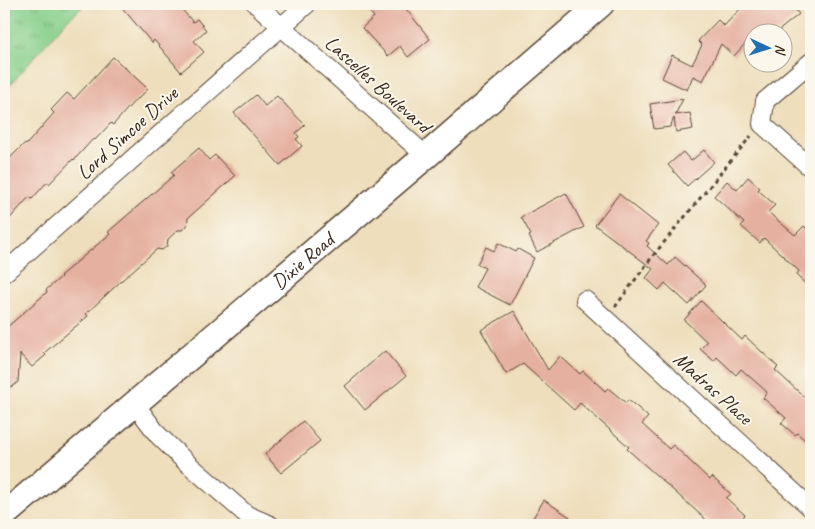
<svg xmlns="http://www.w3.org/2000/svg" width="815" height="529" font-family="Caveat,sans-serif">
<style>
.grass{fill:url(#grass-tufts);stroke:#627d55}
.building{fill:#e5b0a0}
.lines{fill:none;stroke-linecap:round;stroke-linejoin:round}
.minor-casing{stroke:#564536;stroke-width:20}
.secondary-casing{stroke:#564536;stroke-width:28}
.path{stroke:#564536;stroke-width:3;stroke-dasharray:4 4;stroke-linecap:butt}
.minor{stroke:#fff;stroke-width:18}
.secondary{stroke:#fff;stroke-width:25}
.labels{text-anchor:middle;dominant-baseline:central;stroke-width:4;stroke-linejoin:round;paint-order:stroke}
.street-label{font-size:21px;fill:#3b2a1e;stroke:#fbf7ec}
</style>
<defs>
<pattern id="grass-tufts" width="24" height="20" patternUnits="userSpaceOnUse" patternTransform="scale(1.25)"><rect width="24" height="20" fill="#88d08c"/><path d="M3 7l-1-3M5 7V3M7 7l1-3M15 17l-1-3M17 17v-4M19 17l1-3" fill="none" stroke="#70a972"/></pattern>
</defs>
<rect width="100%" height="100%" fill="#fbf7ec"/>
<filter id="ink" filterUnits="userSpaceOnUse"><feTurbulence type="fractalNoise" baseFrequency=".02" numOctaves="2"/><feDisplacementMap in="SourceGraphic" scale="10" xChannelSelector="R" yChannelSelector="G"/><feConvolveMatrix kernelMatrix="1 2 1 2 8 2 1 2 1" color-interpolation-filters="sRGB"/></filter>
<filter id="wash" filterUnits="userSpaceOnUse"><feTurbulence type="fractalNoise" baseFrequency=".0096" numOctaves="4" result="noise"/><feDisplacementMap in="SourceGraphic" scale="20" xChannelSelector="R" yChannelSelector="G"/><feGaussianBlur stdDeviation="1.12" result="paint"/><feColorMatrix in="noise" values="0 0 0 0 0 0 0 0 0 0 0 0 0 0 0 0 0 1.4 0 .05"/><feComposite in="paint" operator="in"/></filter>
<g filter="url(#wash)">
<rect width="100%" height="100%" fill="#eedebc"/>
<!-- grass -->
<path class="grass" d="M4 4H86L66 21 4 92Z"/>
<g id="blocks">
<!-- building -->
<path class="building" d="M119 4H177L193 22 197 19 206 30 194 41 204 52 181 72 154 40 152 43Z
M362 4H402L430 39 408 57 400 46 388 56 362 28 374 17Z
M745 4H790L799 14 777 32H752V36L734 56 721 44 703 81 693 76 687 90 662 78 672 55 692 65 702 45 698 41 718 20 724 26Z
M113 57 148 89 138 99 137 98 113 125 111 123 95 140 93 139 74 160 73 159 49 184 47 182 32 199 29 197 4 225V152L10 158 24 144 26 145 54 113 51 110 67 93 74 99Z
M256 95 265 106 277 96 305 125 296 133 299 137 296 139 302 146 280 165 234 113Z
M683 99 675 115 690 113 693 129 676 132 674 118 670 127 654 129 650 104Z
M199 148 209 160 215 155 235 176 188 218 187 226 182 230H178L168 239 167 246 162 250 157 249 122 280 86 314 88 316 44 353 46 355 32 367 20 354 18 382 12 387 4 385V330L47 292 46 290 61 277 60 276 110 234 108 232 174 175 171 172Z
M704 150 714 162 687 186 668 165 683 152 691 161Z
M748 177 760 188 758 190 775 205 768 212 795 235 804 226 811 233V289L796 275 799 271 764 238 760 243 741 226 744 223 714 196 727 181 737 190Z
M566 193 584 227 537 252 529 236 531 235 521 217Z
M619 194 658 225 646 241 649 243 647 246 668 265 675 257 706 285 689 305 665 283 659 290 646 278 653 269 595 225Z
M498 243 516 252 518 249 534 258 510 305 475 287 485 268 477 264 486 247 494 251Z
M701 301 742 340 745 336 778 367 775 370 811 403V445L797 433 795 435 781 423 786 418 763 398 767 392 741 369 736 375 717 357 714 361 700 349 707 342 684 320Z
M514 311 548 370 560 356 580 374 583 371 605 391 608 388 626 403 628 400 636 406 648 417 642 424 669 449 673 445 710 480 712 477 731 494 726 498 745 515 736 525H712L627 449 629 447 580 403 574 410 523 364 506 374 481 330Z
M385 351 406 376 365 410 345 386Z
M303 421 320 441 281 473 265 454Z
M544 500 570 517 565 525H538L531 521Z"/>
</g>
</g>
<g filter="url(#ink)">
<use href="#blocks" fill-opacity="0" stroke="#564536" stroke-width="1"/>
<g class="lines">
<!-- minor casing -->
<g class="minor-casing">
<path id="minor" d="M256 4 426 156
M811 62 765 101 762 124 811 168
M4 273 307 4
M585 300 811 508
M135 404 158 435 186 462 247 515 270 525"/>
</g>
<!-- secondary casing -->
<g class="secondary-casing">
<g id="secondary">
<path id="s1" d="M4 515 426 156 601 4"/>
</g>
</g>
<!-- path -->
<path class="path" d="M615 307 652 257 751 136"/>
<!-- minor -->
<use href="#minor" class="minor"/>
<!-- secondary -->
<use href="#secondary" class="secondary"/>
</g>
</g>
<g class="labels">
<!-- street labels -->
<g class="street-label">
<text transform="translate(378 84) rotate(42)">Lascelles Boulevard</text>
<text transform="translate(127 133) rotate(-42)">Lord Simcoe Drive</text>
<text stroke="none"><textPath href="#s1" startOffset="392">Dixie Road</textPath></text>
<text transform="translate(713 388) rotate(42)">Madras Place</text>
</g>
</g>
<!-- margin -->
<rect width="815" height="529" fill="none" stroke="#fbf7ec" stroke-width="20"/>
<!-- north arrow -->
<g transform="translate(768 48) rotate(94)"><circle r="24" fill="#fbf7ec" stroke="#aea59a"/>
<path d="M0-4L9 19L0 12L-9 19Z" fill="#1f6fb2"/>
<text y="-8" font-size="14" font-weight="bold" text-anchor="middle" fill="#3b2a1e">N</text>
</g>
</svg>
